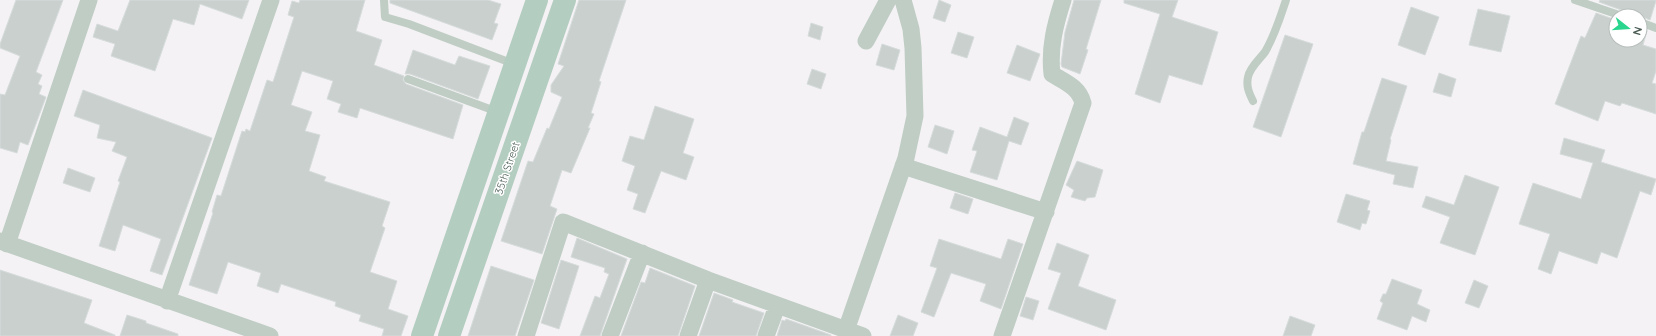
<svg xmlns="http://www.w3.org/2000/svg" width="1656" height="336" font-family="Quicksand,sans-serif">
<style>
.building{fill:#c9d0ce;stroke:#d6dcdb}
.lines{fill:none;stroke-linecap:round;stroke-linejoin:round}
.lane{stroke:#bfcdc5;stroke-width:8}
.street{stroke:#bfcdc5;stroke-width:17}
.primary{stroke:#b4cdc1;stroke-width:22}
.labels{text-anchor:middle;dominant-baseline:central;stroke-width:3;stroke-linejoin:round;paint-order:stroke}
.street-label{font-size:11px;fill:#4b5d54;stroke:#fff}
</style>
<rect width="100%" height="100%" fill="#f4f2f4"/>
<!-- building -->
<path class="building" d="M16 0H63L36 72 42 75 38 84 42 86 39 94 46 97 28 145 20 142 17 153 0 148V94L5 95 20 56 0 48V44Z
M130 0H249L242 19 200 4 194 25 173 19 155 71 111 56 115 44 93 37 97 24 118 31Z
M300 0H365L356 31 382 40 374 65 404 76 403 80 406 84 463 105 453 139 360 108 357 118 338 112 341 104 327 99 333 81 302 71 291 105 312 112 305 131 320 135 309 171 326 177 324 181 390 202 382 226 385 228 370 272 397 281 388 309 408 316 401 336H382L384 329 359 321 361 315 335 306 336 302 281 284 278 293 257 286 261 273 228 262 217 294 189 285 213 213 212 212 217 195 221 196 242 131 245 132 246 129 250 131 267 80 273 82 294 17 288 15 292 1 299 3Z
M390 0H488L501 4 494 23 498 24 492 40 390 3Z
M579 0H626L599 81 601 82 591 113 594 114 588 128H590L571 173 562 170 550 206 557 209 542 254 501 241 528 161 533 162 547 128 549 129 562 97 551 92V85L564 66 558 64Z
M939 0 951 5 945 22 933 18Z
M1074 0H1101L1086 49 1088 50 1080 74 1062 67 1061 64 1065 32Z
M1124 0H1178L1172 17 1218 32 1202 85 1169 75 1160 103 1135 94 1160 14 1124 3Z
M1600 0H1656V1L1650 20 1640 16H1627L1624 11 1599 2Z
M1411 7 1439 17 1425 55 1398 45Z
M1478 9 1510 16 1501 52 1469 45Z
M1596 13 1616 20V40H1640V28L1647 31 1643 45 1656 49V71L1652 83 1656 84V114L1622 103 1620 106 1605 101 1598 121 1555 104 1581 36 1585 38Z
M811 23 823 27 820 40 808 36Z
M958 32 974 37 967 58 951 53Z
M1285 35 1313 44 1281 137 1253 127Z
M882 44 900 50 894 70 876 65Z
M1017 45 1040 54 1030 81 1007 73Z
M413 50 455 65 459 56 490 66 478 99 410 74H405Z
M812 69 826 74 821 89 807 84Z
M1439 73 1456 79 1451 97 1433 92Z
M1382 78 1407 86 1390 139 1391 140 1386 161 1418 167 1413 188 1393 184 1395 175 1353 164 1362 132H1364Z
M83 90 212 138 162 275 150 271 161 239 123 225 115 251 99 246 120 182 118 181 127 157 112 151 116 142 97 138 100 125 74 116Z
M655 106 694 119 683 153 694 157 686 180 661 171 645 213 633 209 638 194 627 190 635 166 622 161 630 136 644 140Z
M1014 117 1029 123 1021 145 1009 141 997 180 970 172 977 151 972 150 980 127 1007 137Z
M935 125 954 131 947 154 928 147Z
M1564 138 1605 150 1601 162 1656 179 1651 195 1640 191 1617 258 1601 252 1597 264 1559 251 1551 274 1538 269 1550 234 1519 224 1533 183 1581 199 1593 163 1560 154Z
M1077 161 1103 170 1095 197 1087 198 1085 201 1071 197 1074 190 1066 185Z
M68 168 95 178 90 192 63 183Z
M1465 175 1499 187 1475 255 1440 243 1450 217 1422 207 1426 196 1454 205Z
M955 193 973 199 968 214 950 208Z
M1346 194 1370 201 1367 210 1370 211 1366 224 1362 223 1360 230 1337 222Z
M577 238 627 259 600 336H580L595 296 600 298 609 274 604 272 605 268 571 257Z
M939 239 1001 259 1008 239 1023 244 1001 309 980 301 986 284 951 273 934 317 921 312 937 268 930 266Z
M1057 243 1089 255 1078 286 1116 300 1106 330 1048 309 1061 273 1048 269Z
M561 260 579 266 559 329 541 323Z
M491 266 534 280 515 336H468Z
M650 268 695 286 678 336H621L641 282 645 283Z
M0 270 92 300 84 323 115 335V336H0Z
M1392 279 1422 290 1417 304 1430 310 1426 322 1412 316 1407 330 1377 319 1383 303 1380 301 1383 294H1386Z
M1474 280 1488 286 1479 308 1465 303Z
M714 293 733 300 732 302 764 313 756 336H699Z
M1026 297 1039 301 1033 320 1020 316Z
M127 315 146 321V323L178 334V336H120Z
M898 315 918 323 913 336H890Z
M1290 316 1315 325 1311 336H1283Z
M786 319 831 335V336H777L782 320 785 321Z"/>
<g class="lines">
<!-- lane -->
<path class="lane" d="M384 0 385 17 409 24 514 64
M1575 0 1622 16
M1640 22 1656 28
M408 79 498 112
M1253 101C1249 93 1246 86 1248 77 1250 67 1259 60 1265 52 1275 35 1280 18 1286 0"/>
<!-- street -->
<path class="street" d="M866 41 888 0
M903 166 1046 212
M0 241 270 336
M7 244 89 0
M167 301 271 0
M526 336 563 222 708 280 863 336
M610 336 642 253
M688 336 708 280
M766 336 777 306
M844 336 906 158 915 116 913 48 911 29 903 0
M1002 336 1083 103C1079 87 1065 82 1052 74 1049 48 1055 25 1063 0"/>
<!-- primary -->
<path class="primary" d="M422 336 537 0
M449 336 565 0"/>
</g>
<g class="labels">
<!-- street labels -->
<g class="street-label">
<text transform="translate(507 168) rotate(-71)">35th Street</text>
</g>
</g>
<!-- north arrow -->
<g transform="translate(1628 28) rotate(107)"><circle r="19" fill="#ffffff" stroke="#b7bebb"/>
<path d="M0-3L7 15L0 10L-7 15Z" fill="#2ad58e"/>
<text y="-6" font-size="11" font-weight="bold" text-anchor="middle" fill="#4b5d54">N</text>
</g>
</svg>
